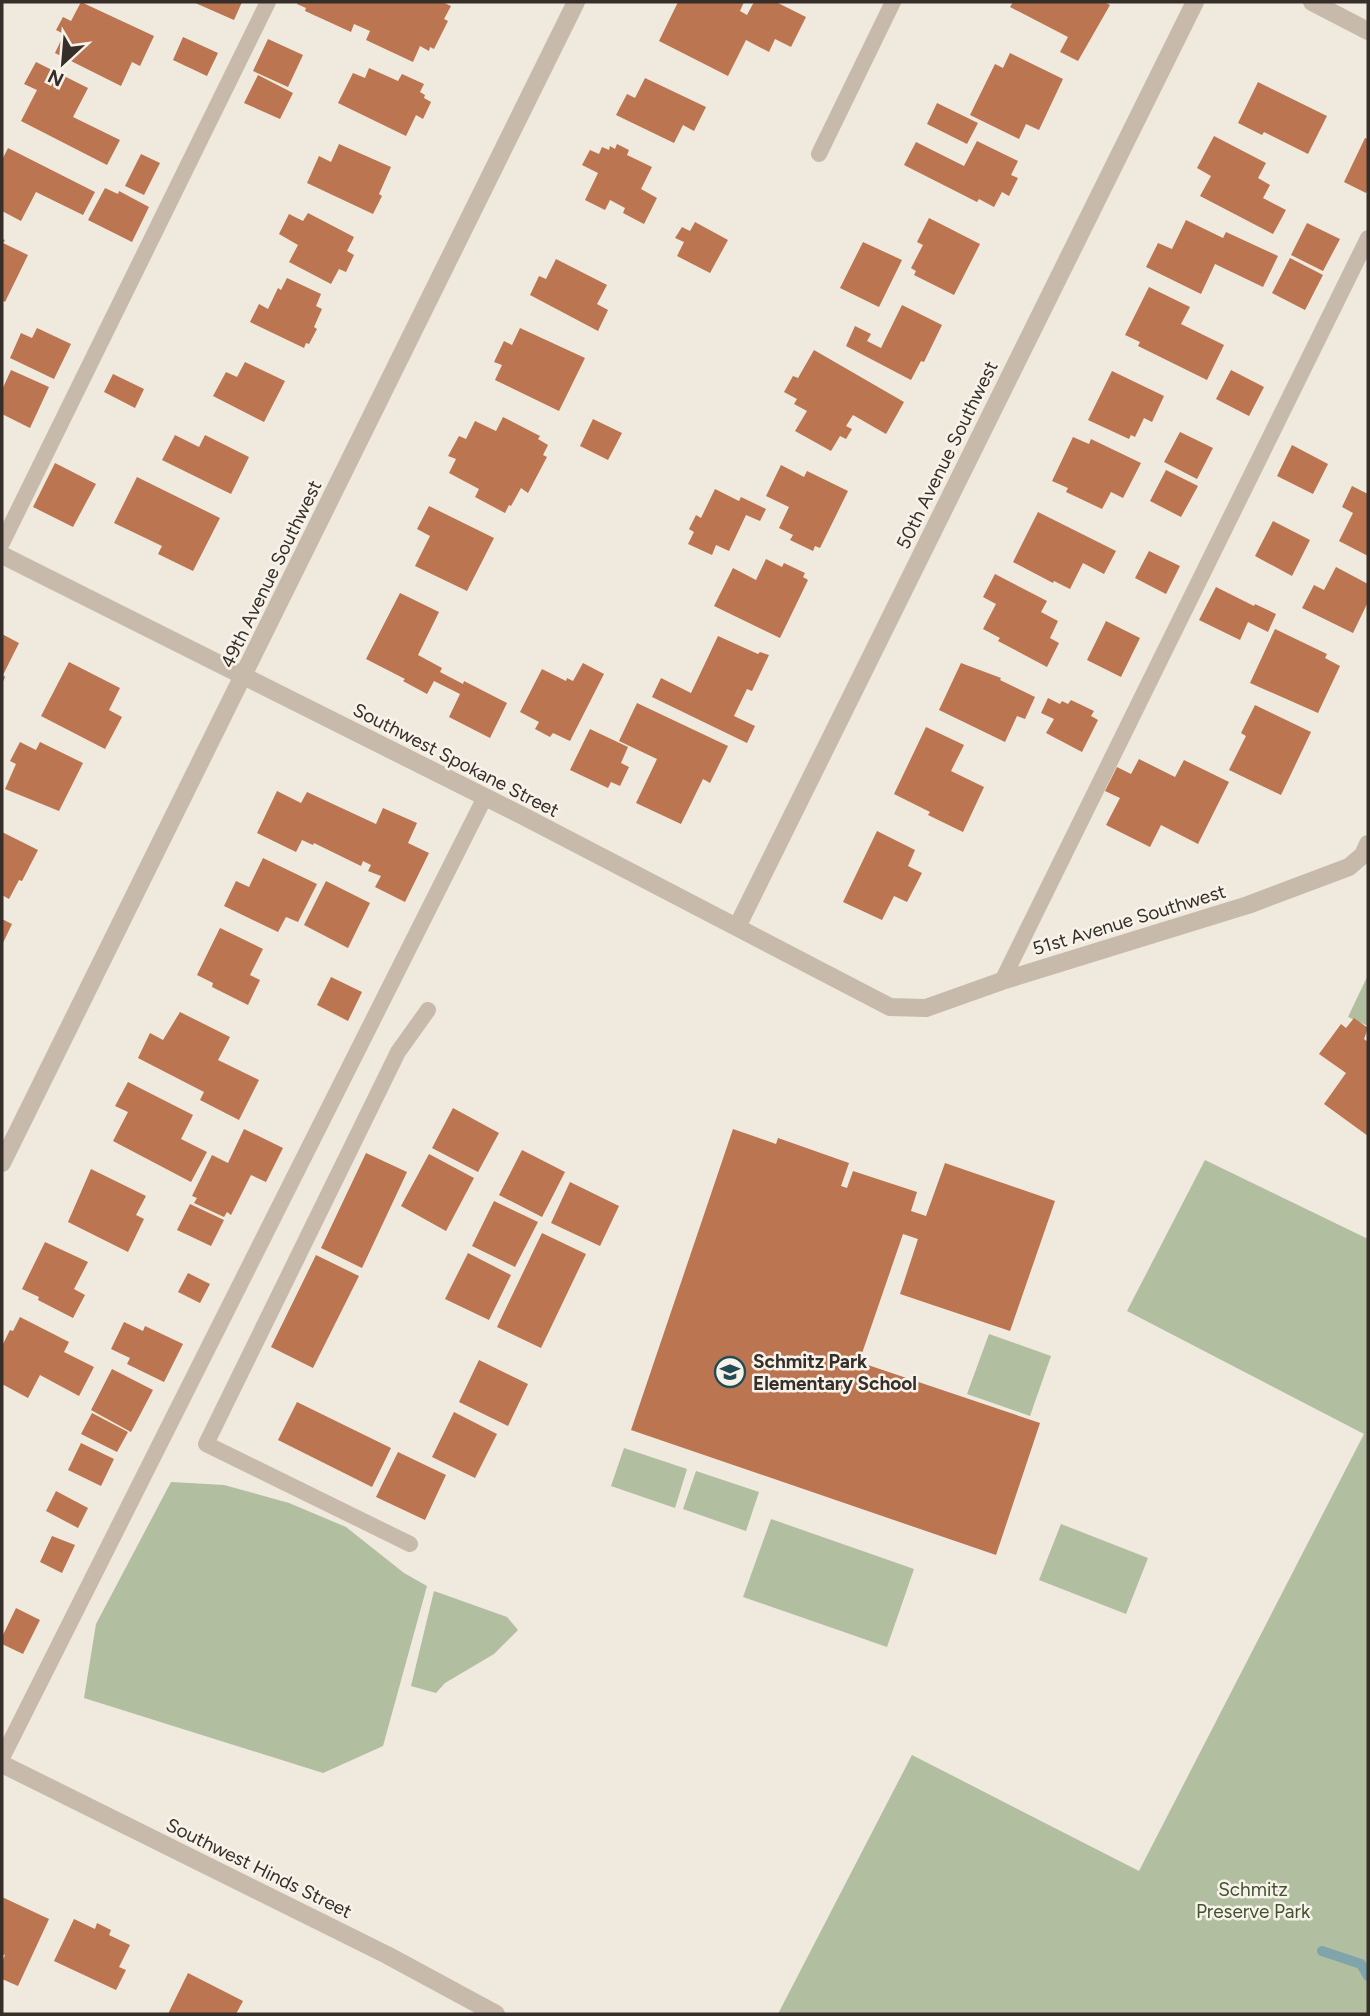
<svg xmlns="http://www.w3.org/2000/svg" width="1370" height="2016" font-family="Figtree,sans-serif">
<style>
.green{fill:#b1be9f}
.lines{fill:none;stroke-linecap:round;stroke-linejoin:round}
.stream{stroke:#7fa5ab;stroke-width:10}
.building{fill:#bb7550}
.service{stroke:#c7baaa;stroke-width:16}
.minor{stroke:#c7baaa;stroke-width:18}
.tertiary{stroke:#c7baaa;stroke-width:18}
.labels{text-anchor:middle;dominant-baseline:central;stroke-width:5;stroke-linejoin:round;paint-order:stroke}
.street-label{font-size:19px;fill:#362e29;stroke:#f8f3ea}
.poi-label{font-size:19px;font-weight:bold;fill:#362e29;stroke:#f8f3ea;text-anchor:start}
.park-label{font-size:19px;fill:#42522f;stroke:#f8f3ea}
</style>
<rect width="100%" height="100%" fill="#f0e9de"/>
<!-- green -->
<path class="green" d="M1368 975V1026L1348 1017Z
M1205 1160 1368 1239V2014H778L912 1755 1139 1871 1364 1434 1127 1311Z
M989 1334 1051 1356 1030 1416 967 1394Z
M624 1448 687 1469 675 1508 611 1486Z
M696 1471 759 1492 746 1531 683 1509Z
M171 1482 224 1485 289 1503 346 1527 404 1573 427 1586 383 1746 323 1773 84 1698 96 1624Z
M771 1519 914 1569 887 1647 743 1597Z
M1061 1524 1148 1558 1126 1614 1039 1580Z
M434 1591 507 1617 518 1630 494 1654 445 1683 436 1693 411 1686Z"/>
<g class="lines">
<!-- stream -->
<path class="stream" d="M1322 1951 1361 1964 1368 1976"/>
</g>
<!-- building -->
<path class="building" d="M81 2 154 36 140 66 132 62 121 86 55 53 64 34 56 30 63 17 71 21Z
M193 2H242L234 20Z
M298 2H442L451 6 444 19 448 21 434 49 430 47 429 51 420 46 413 62 366 40 370 31 354 24 351 32 305 11 306 8 297 4Z
M678 2H744L740 11 747 15 754 2H776L806 17 791 47 775 39 769 52 746 40 728 76 659 41Z
M1013 2H1104L1110 5 1078 61 1060 52 1068 37 1010 7Z
M183 37 218 53 207 76 173 60Z
M268 39 303 55 288 87 253 71Z
M1010 53 1063 79 1039 130 1026 124 1019 139 970 115 995 64 1003 68Z
M36 62 88 88 73 117 120 140 107 165 21 121 37 90 24 84Z
M369 68 398 81 402 74 424 84 420 92 425 95 424 98 431 102 423 119 416 115 406 136 338 103 353 73 365 78Z
M258 75 293 93 280 119 244 103Z
M645 78 706 107 694 131 683 125 674 143 616 115 627 94 635 98Z
M1258 82 1327 116 1308 154 1264 132 1262 135 1238 123Z
M937 103 978 123 967 144 927 124Z
M1214 136 1266 163 1258 178 1270 185 1263 198 1286 210 1273 234 1200 196 1211 176 1197 168Z
M1365 138 1368 139V189L1366 193 1344 182Z
M977 141 1018 161 1011 175 1018 178 1009 196 1002 192 994 207 979 199 977 202 904 165 916 142 964 166Z
M339 144 391 167 379 194 382 196 373 214 307 183 319 156 331 162Z
M617 144 629 150 627 155 652 167 641 189 657 198 644 224 623 213 625 208 610 200 605 210 585 200 598 173 582 165 590 150 599 154 602 147 609 150 610 146 615 149Z
M8 148 95 192 83 215 36 192 21 221 2 211V160Z
M141 154 160 163 144 195 125 186Z
M105 188 118 194 119 191 149 207 132 242 88 220Z
M308 213 354 237 347 251 354 255 346 272 339 269 331 284 289 262 298 245 279 234 289 214 303 221Z
M929 218 980 244 954 295 914 275 916 271 911 268 923 245 917 242Z
M1186 220 1223 238 1226 232 1278 256 1263 287 1215 264 1201 294 1146 267 1158 243 1172 249Z
M695 222 728 240 710 273 677 256 684 242 675 238 682 227 690 231Z
M1307 223 1340 239 1323 271 1291 255Z
M2 239 5 240 3 243 28 255 5 302 2 300Z
M863 242 902 260 879 307 840 288Z
M1290 258 1323 275 1305 310 1272 293Z
M556 259 607 285 597 304 608 310 598 331 530 295 539 276 546 279Z
M287 278 321 294 316 306 322 309 314 327 317 329 309 344 306 343 304 348 250 322 259 304 268 309 278 288 281 290Z
M1149 287 1190 307 1181 324 1224 345 1207 380 1138 346 1140 342 1125 335Z
M902 305 942 325 924 362 921 361 911 380 846 346 855 326 871 334 867 341 881 348Z
M37 328 71 344 54 379 10 358 21 333 32 338Z
M520 328 585 358 559 411 495 380 502 365 494 362 504 341 512 345Z
M814 350 904 402 886 434 853 415 846 426 852 429 846 439 840 436 831 451 795 431 807 411 794 404 797 399 784 392 793 376 798 378Z
M245 362 285 381 264 422 213 396 226 372 237 377Z
M11 370 49 387 30 428 2 414V390Z
M1231 370 1264 387 1249 416 1216 399Z
M1112 371 1164 396 1152 422 1144 418 1135 437 1131 435 1129 439 1088 420Z
M113 374 144 389 135 408 104 392Z
M503 417 540 436 538 439 548 445 543 455 547 457 528 493 521 488 511 506 509 505 505 513 475 497 479 489 449 473 456 459 448 456 459 436 466 439 475 421 496 431Z
M593 419 622 433 608 460 580 446Z
M1180 432 1213 448 1197 479 1164 462Z
M175 435 199 447 205 435 249 457 231 494 162 460Z
M1073 437 1089 444 1091 439 1141 463 1123 498 1111 492 1102 509 1066 492 1068 488 1052 481Z
M1292 445 1328 464 1313 494 1277 476Z
M55 463 96 484 73 527 33 507Z
M781 465 804 477 807 471 848 491 820 548 815 546 813 551 790 540 793 535 779 528 789 507 766 496Z
M1166 470 1198 486 1181 517 1150 501Z
M137 477 220 518 193 571 158 554 162 546 114 523Z
M1352 486 1368 494V556L1339 541 1353 513 1342 507Z
M715 489 739 501 741 497 766 509 760 521 746 515 729 551 716 545 712 555 688 544 694 532 689 529 696 515 701 518Z
M429 506 494 538 467 591 415 566 430 536 417 529Z
M1038 512 1116 551 1104 574 1083 563 1070 589 1054 581 1053 583 1013 562Z
M1273 521 1310 540 1292 576 1255 556Z
M1149 551 1180 566 1166 594 1135 578Z
M766 559 782 567 784 563 805 573 803 577 808 580 780 638 714 606 733 568 756 580Z
M1336 567 1368 584V602L1353 633 1302 608 1314 585 1324 590Z
M995 574 1047 601 1041 612 1058 621 1050 638 1059 643 1047 667 998 641 1000 638 983 629 996 604 983 597Z
M1216 587 1254 606 1255 604 1276 614 1268 632 1248 622 1240 640 1199 620Z
M400 593 439 612 418 655 442 668 440 672 463 684 464 681 507 703 490 738 449 717 460 694 434 681 427 694 403 681 405 679 366 659Z
M1106 621 1140 638 1121 677 1087 660Z
M1275 629 1327 654 1325 658 1340 666 1318 713 1250 683Z
M2 634 19 643 3 675 5 677 2 684Z
M718 636 758 654 760 652 769 655 752 691 747 689 734 716 755 726 747 743 652 697 661 678 691 693Z
M69 662 120 688 109 710 122 717 105 749 41 716Z
M583 663 604 674 570 741 553 733 550 737 535 729 539 722 520 712 542 669 566 681 567 678 573 681Z
M961 663 1001 678 1000 680 1035 697 1025 719 1017 716 1005 742 939 710Z
M1048 698 1060 704 1062 701 1068 704 1071 700 1094 711 1091 716 1098 720 1082 752 1046 733 1054 719 1041 713Z
M637 703 728 746 710 783 703 779 681 824 636 803 657 759 619 741Z
M1255 705 1311 732 1281 795 1229 770 1246 736 1241 733Z
M926 727 964 745 951 771 984 787 963 832 928 815 930 812 894 794Z
M590 729 628 747 621 763 629 767 620 786 611 782 608 788 570 770Z
M20 742 36 750 40 742 83 763 59 811 5 789 16 764 10 761Z
M1139 759 1175 777 1184 760 1229 782 1198 844 1161 825 1150 847 1106 825 1120 798 1105 791 1117 767 1131 774Z
M277 791 301 803 307 792 376 824 383 808 417 823 408 843 429 853 405 902 375 887 381 876 368 871 371 865 363 861 361 866 314 843 313 845 302 840 296 852 257 833Z
M877 831 915 850 908 866 922 873 907 902 894 896 882 920 843 902Z
M2 832 38 850 22 881 19 880 9 899 2 895Z
M263 858 317 884 298 922 286 917 278 932 224 906 236 881 249 887Z
M326 881 370 903 348 948 304 925Z
M2 919 12 924 2 945Z
M220 928 263 949 250 975 260 980 248 1005 212 987 213 983 197 975Z
M331 977 362 992 348 1021 317 1005Z
M180 1012 230 1037 218 1060 259 1080 239 1120 200 1100 204 1092 138 1058 150 1033 163 1040Z
M1354 1018 1368 1028 1364 1039 1368 1042V1136L1324 1104 1346 1073 1319 1054 1341 1024 1346 1028Z
M128 1082 193 1115 181 1139 207 1152 191 1182 113 1141 128 1112 115 1106Z
M453 1108 499 1133 478 1172 432 1148Z
M244 1129 283 1148 266 1182 251 1175 231 1215 227 1212 224 1217 194 1203 197 1198 192 1196 212 1155 228 1163Z
M733 1129 776 1144 778 1138 849 1163 841 1186 847 1188 853 1171 917 1192 911 1211 926 1216 945 1163 1055 1201 1010 1331 900 1294 918 1239 903 1234 859 1362 1040 1423 996 1555 631 1430Z
M522 1150 565 1172 542 1217 499 1195Z
M366 1153 407 1172 362 1268 321 1248Z
M429 1154 474 1178 446 1231 401 1206Z
M91 1169 146 1196 136 1215 144 1219 128 1252 68 1222Z
M570 1182 619 1206 600 1246 551 1223Z
M494 1201 538 1222 515 1267 472 1246Z
M190 1204 224 1220 211 1246 177 1230Z
M542 1233 586 1254 541 1348 497 1327Z
M45 1242 88 1262 74 1289 85 1295 73 1318 38 1300 39 1297 22 1289Z
M468 1253 511 1275 489 1320 445 1299Z
M316 1255 359 1276 313 1368 271 1347Z
M188 1273 210 1284 200 1303 178 1292Z
M20 1317 69 1342 64 1352 94 1367 79 1396 40 1375 28 1398 2 1384V1346L10 1330 13 1331Z
M124 1322 143 1331 145 1326 183 1344 164 1382 127 1364 130 1358 111 1349Z
M479 1360 528 1384 508 1426 459 1402Z
M112 1369 153 1390 131 1432 91 1410Z
M297 1402 391 1448 372 1487 278 1440Z
M454 1412 497 1434 475 1478 432 1457Z
M92 1413 128 1432 117 1452 81 1434Z
M81 1443 114 1459 101 1486 68 1470Z
M398 1452 446 1475 425 1520 376 1497Z
M56 1491 88 1508 78 1528 46 1511Z
M52 1536 75 1545 62 1573 40 1562Z
M16 1608 40 1620 23 1654 2 1644V1637Z
M2 1897 49 1919 18 1986 2 1979V1962L5 1955 2 1954Z
M74 1919 95 1929 97 1923 111 1930 109 1935 130 1945 119 1967 126 1970 116 1990 54 1961Z
M188 1973 243 2001 236 2014H168Z"/>
<g class="lines">
<!-- service -->
<path class="service" d="M819 154 893 2
M2 543 268 2
M1002 981 1368 238
M410 1544 206 1444 398 1052 428 1010
M2 1758 485 797"/>
<!-- minor -->
<path class="minor" d="M2 555 525 817 890 1007 926 1008 1002 981 1248 905 1349 867 1363 855 1368 844
M737 927 1195 2
M2 1764 387 1955 496 2014"/>
<!-- tertiary -->
<path class="tertiary" d="M1312 2 1368 31
M2 1163 576 2"/>
</g>
<!-- icons -->
<defs>
<g id="school-ring" transform="scale(1.575)"><circle r="9.5" fill="#f8f3ea" stroke="#224c54" stroke-width="1.5"/><path d="M0-5L7-2L0 1L-7-2ZM-4 1L0 2.5L4 1V4Q0 6-4 4Z" fill="#224c54"/></g>
</defs>
<g fill-rule="evenodd">
<use href="#school-ring" x="730" y="1372"/>
</g>
<g class="labels">
<!-- street labels -->
<g class="street-label">
<text transform="translate(947 455) rotate(-64)">50th Avenue Southwest</text>
<text transform="translate(271 574) rotate(-64)">49th Avenue Southwest</text>
<text transform="translate(456 760) rotate(27)">Southwest Spokane Street</text>
<text transform="translate(1129 920) rotate(-17)">51st Avenue Southwest</text>
<text transform="translate(259 1868) rotate(26)">Southwest Hinds Street</text>
</g>
<!-- poi labels -->
<g class="poi-label">
<text x="753" y="1361">Schmitz Park<tspan x="753" dy="22">Elementary School</tspan></text>
</g>
<!-- park labels -->
<g class="park-label">
<text x="1253" y="1889">Schmitz<tspan x="1253" dy="22">Preserve Park</tspan></text>
</g>
</g>
<!-- border -->
<rect width="1370" height="2016" fill="none" stroke="#362e29" stroke-width="7"/>
<!-- north arrow -->
<g transform="translate(63 63) rotate(206)" stroke="#f8f3ea" stroke-width="5" paint-order="stroke">
<path d="M0-5L12 26L0 18L-12 26Z" fill="#362e29"/>
<text y="-10" font-size="19" font-weight="bold" text-anchor="middle" fill="#362e29">N</text>
</g>
</svg>
